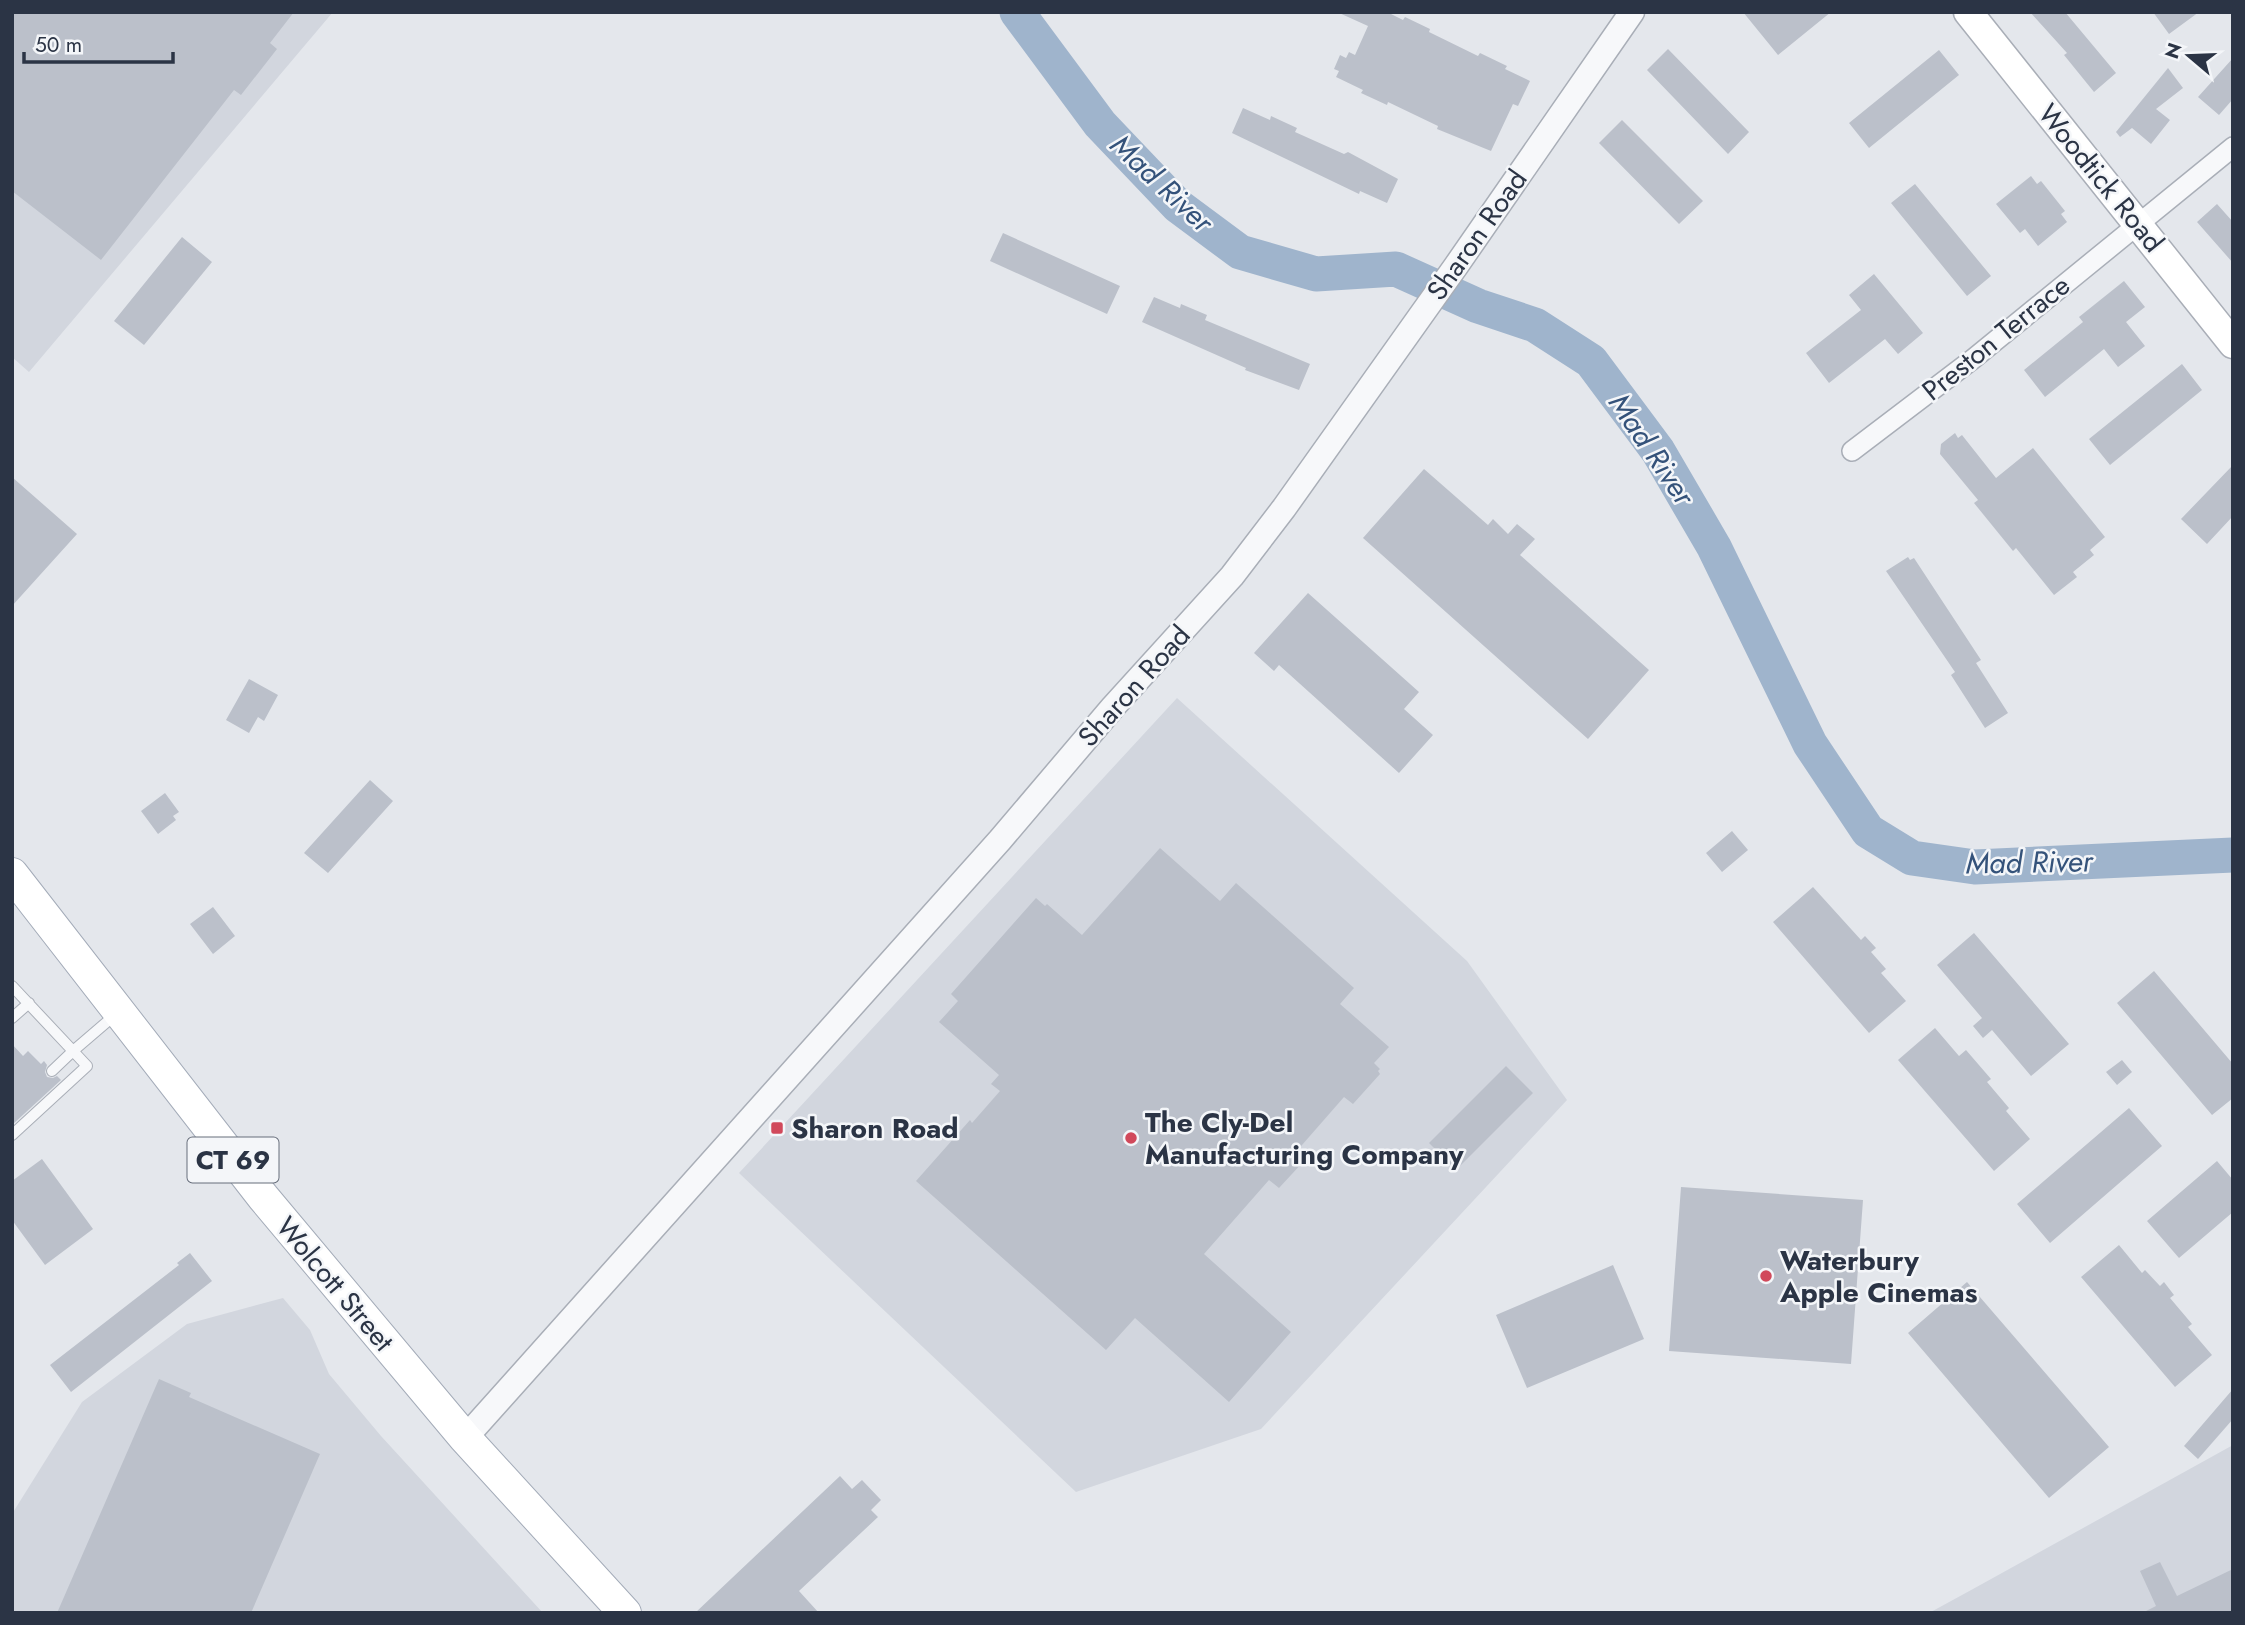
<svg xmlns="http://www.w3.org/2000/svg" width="2245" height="1625" font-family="Jost,sans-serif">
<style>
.built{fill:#d2d6de}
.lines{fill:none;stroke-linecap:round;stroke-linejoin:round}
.river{stroke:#9fb4cc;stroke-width:35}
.building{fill:#bbc0ca}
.service-casing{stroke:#a9aeb7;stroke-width:12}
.minor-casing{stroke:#a9aeb7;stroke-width:22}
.tertiary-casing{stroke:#a9aeb7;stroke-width:27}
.secondary-casing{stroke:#a9aeb7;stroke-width:31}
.primary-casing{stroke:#a3abb8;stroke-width:34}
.service{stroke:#f7f8fa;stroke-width:10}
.minor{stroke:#f7f8fa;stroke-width:19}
.tertiary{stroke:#f7f8fa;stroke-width:24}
.secondary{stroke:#fff;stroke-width:28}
.primary{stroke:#fff;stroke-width:32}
.poi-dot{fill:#d1495b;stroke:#f4f6f9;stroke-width:2.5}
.labels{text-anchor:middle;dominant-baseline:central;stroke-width:5;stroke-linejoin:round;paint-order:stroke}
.shield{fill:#f4f6f9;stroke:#676e7b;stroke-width:2}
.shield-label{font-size:26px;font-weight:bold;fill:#2b3445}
.street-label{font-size:28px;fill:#2b3445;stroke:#f4f6f9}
.poi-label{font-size:28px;font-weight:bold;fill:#2b3445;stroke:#f4f6f9;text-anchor:start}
.water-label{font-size:30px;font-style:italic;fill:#34527a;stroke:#f4f6f9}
</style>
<rect width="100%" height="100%" fill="#e4e7ec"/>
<!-- built -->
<path class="built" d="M12 12H333L29 372 12 357Z
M1177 698 1467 961 1567 1100 1261 1429 1076 1492 739 1173Z
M283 1298 310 1330 329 1374 381 1436 543 1613H12V1514L82 1402 187 1324Z
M2233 1445V1613H1929L1973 1589Z"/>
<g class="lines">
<!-- river -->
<path class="river" d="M1017 12 1100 124 1178 206 1240 252 1316 274 1396 269 1478 306 1535 325 1591 361 1658 451 1714 547 1810 744 1868 831 1912 858 1975 867 2233 855"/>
</g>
<!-- building -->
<path class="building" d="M12 12H294L270 43 277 49 241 95 234 90 101 260 12 191Z
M1337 12H1387L1403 20 1405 17 1430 29 1429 32 1478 56 1480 53 1507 66 1505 69 1530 81 1518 106 1513 104 1491 151 1437 129 1438 126 1388 102 1387 105 1361 93 1363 90 1336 77 1339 71 1334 69 1340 55 1346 58 1349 52 1355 55 1368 26Z
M1743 12H1831L1778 55Z
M2030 12H2065L2116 73 2094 92 2064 55 2067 53Z
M2153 12H2199L2169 34Z
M1668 49 1749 132 1728 154 1647 70Z
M1939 50 1959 75 1869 148 1849 123Z
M2233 58V99L2219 115 2198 97Z
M2168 68 2183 88 2156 109 2170 120 2151 144 2132 128 2120 137 2116 132Z
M1243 108 1270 120 1271 116 1297 128 1295 132 1344 154 1348 152 1398 179 1387 203 1360 191 1359 194 1232 133Z
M1622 120 1703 201 1679 224 1599 143Z
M2031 176 2037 184 2041 181 2065 211 2061 214 2067 222 2038 246 2025 229 2020 233 1996 204Z
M1915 184 1991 276 1967 296 1891 203Z
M2217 204 2233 222V263L2197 222Z
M1003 233 1120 286 1107 314 990 261Z
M182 237 212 262 144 345 114 321Z
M1874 274 1923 333 1898 354 1885 339 1829 383 1806 353 1861 310 1849 295Z
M2124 281 2145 307 2126 322 2145 346 2118 367 2104 349 2045 397 2024 370 2083 322 2079 317Z
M1154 297 1180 308 1181 304 1207 315 1205 320 1310 364 1299 390 1245 370 1246 368 1142 322Z
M2182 364 2202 390 2110 465 2089 439Z
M1955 433 1958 438 1962 435 1996 478 2033 448 2105 537 2090 550 2094 555 2073 572 2077 577 2054 595 2016 548 2013 551 1974 503 1978 500 1940 454 1941 444Z
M2233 465V516L2207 544 2181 519Z
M1424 469 1488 525 1493 519 1508 534 1517 524 1535 539 1520 555 1649 670 1588 739 1363 538Z
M12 477 77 534 12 606Z
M1908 557 1910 560 1914 558 1981 660 1976 663 2008 713 1985 728 1951 675 1955 672 1886 571Z
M1308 593 1419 692 1404 709 1433 735 1399 773 1279 665 1274 671 1254 653Z
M249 679 278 695 264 721 258 717 249 733 226 720Z
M370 780 393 801 328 873 304 853Z
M165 793 179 812 173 816 176 820 158 834 141 811Z
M1732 831 1748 850 1722 872 1706 853Z
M1160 848 1220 901 1236 883 1354 988 1340 1004 1389 1047 1374 1063 1380 1069 1378 1071 1380 1074 1353 1104 1344 1097 1295 1153 1304 1161 1279 1188 1269 1180 1204 1254 1291 1332 1229 1402 1135 1318 1106 1350 916 1181 970 1120 972 1123 1000 1091 991 1084 999 1075 939 1022 958 1001 951 994 1036 898 1045 906 1047 904 1082 935Z
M1813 887 1861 940 1865 936 1876 948 1871 952 1886 969 1881 973 1906 1001 1869 1033 1773 922Z
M213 907 235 936 213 954 190 924Z
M1974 933 2069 1044 2031 1076 1992 1030 1983 1038 1973 1026 1982 1018 1937 965Z
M2154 971 2233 1064V1098L2212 1115 2117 1003Z
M1935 1028 1959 1056 1966 1050 1991 1079 1987 1082 2009 1108 2006 1111 2030 1139 1994 1171 1898 1060Z
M12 1044 23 1056 28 1051 41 1064 44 1061 47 1065 45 1072 47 1077 53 1078 57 1076 61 1080 12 1125Z
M2122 1060 2132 1072 2117 1085 2106 1072Z
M1506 1066 1533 1093 1456 1170 1429 1143Z
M2129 1108 2162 1146 2050 1243 2017 1204Z
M42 1159 93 1229 45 1265 12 1220V1181Z
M2217 1161 2233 1180V1212L2179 1258 2147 1221Z
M1681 1187 1863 1200 1851 1364 1669 1351Z
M2119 1245 2142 1273 2145 1270 2160 1286 2164 1282 2174 1295 2170 1298 2192 1324 2188 1327 2212 1355 2175 1387 2081 1277Z
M190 1253 212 1281 71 1392 50 1365 179 1265 177 1263Z
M1613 1265 1644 1339 1527 1388 1496 1315Z
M1967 1282 2109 1447 2049 1498 1908 1333Z
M159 1379 191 1393 189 1397 320 1454 251 1613H57Z
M2233 1389V1419L2198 1459 2184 1446Z
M840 1476 852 1489 862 1480 881 1500 871 1510 878 1517 799 1591 819 1613H695Z
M2160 1562 2177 1596 2233 1569V1613H2142L2156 1606 2140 1571Z"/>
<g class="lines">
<!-- service casing -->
<g class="service-casing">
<path id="service" d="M12 986 73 1051 115 1015
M12 1018 29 1003
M12 1135 87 1066 73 1051 52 1071"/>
</g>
<!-- minor casing -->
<g class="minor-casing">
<path id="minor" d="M1852 451 1973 359 2233 147"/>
</g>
<!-- tertiary casing -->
<g class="tertiary-casing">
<path id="tertiary" d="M465 1438 1000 840 1113 707 1232 576 1284 508 1456 266 1632 12"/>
</g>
<!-- secondary casing -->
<g class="secondary-casing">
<path id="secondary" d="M1968 12 2233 344"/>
</g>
<!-- primary casing -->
<g class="primary-casing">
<path id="primary" d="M12 874 263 1197 465 1438 625 1613"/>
</g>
<!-- service -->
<use href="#service" class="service"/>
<!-- minor -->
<use href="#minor" class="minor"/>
<!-- tertiary -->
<use href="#tertiary" class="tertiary"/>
<!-- secondary -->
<use href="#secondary" class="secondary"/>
<!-- primary -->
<use href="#primary" class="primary"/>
</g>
<!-- markers -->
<g class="poi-dot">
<rect x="770" y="1121" width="14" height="14" rx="3.5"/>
<circle cx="1131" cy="1138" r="7"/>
<circle cx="1766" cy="1276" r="7"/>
</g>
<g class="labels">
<!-- shield labels -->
<rect class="shield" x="187.5" y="1137.5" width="91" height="45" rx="5"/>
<g class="shield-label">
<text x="233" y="1160">CT 69</text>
</g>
<!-- street labels -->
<g class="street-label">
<text transform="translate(2101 178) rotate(51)">Woodtick Road</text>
<text transform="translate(1477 235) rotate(-55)">Sharon Road</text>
<text transform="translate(1996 338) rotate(-39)">Preston Terrace</text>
<text transform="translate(1134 686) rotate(-48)">Sharon Road</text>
<text transform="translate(335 1284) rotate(50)">Wolcott Street</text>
</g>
<!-- poi labels -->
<g class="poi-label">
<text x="1145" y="1122">The Cly-Del<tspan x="1145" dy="32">Manufacturing Company</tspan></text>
<text x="791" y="1128">Sharon Road</text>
<text x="1780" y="1260">Waterbury<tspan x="1780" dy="32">Apple Cinemas</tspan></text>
</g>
<!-- water labels -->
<g class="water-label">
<text transform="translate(1162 183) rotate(43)">Mad River</text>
<text transform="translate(1652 449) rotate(56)">Mad River</text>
<text transform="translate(2029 862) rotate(-1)">Mad River</text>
</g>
</g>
<!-- border -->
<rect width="2245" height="1625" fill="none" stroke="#2b3445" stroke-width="28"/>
<!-- north arrow -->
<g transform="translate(2189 56) rotate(289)" stroke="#f4f6f9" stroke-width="5" paint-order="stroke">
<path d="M0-5L12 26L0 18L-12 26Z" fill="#2b3445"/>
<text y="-10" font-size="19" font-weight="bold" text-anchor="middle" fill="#2b3445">N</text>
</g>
<!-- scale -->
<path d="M24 52v10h149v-10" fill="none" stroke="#2b3445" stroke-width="3.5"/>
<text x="35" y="52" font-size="21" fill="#2b3445" stroke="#f4f6f9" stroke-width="5" paint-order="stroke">50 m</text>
</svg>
